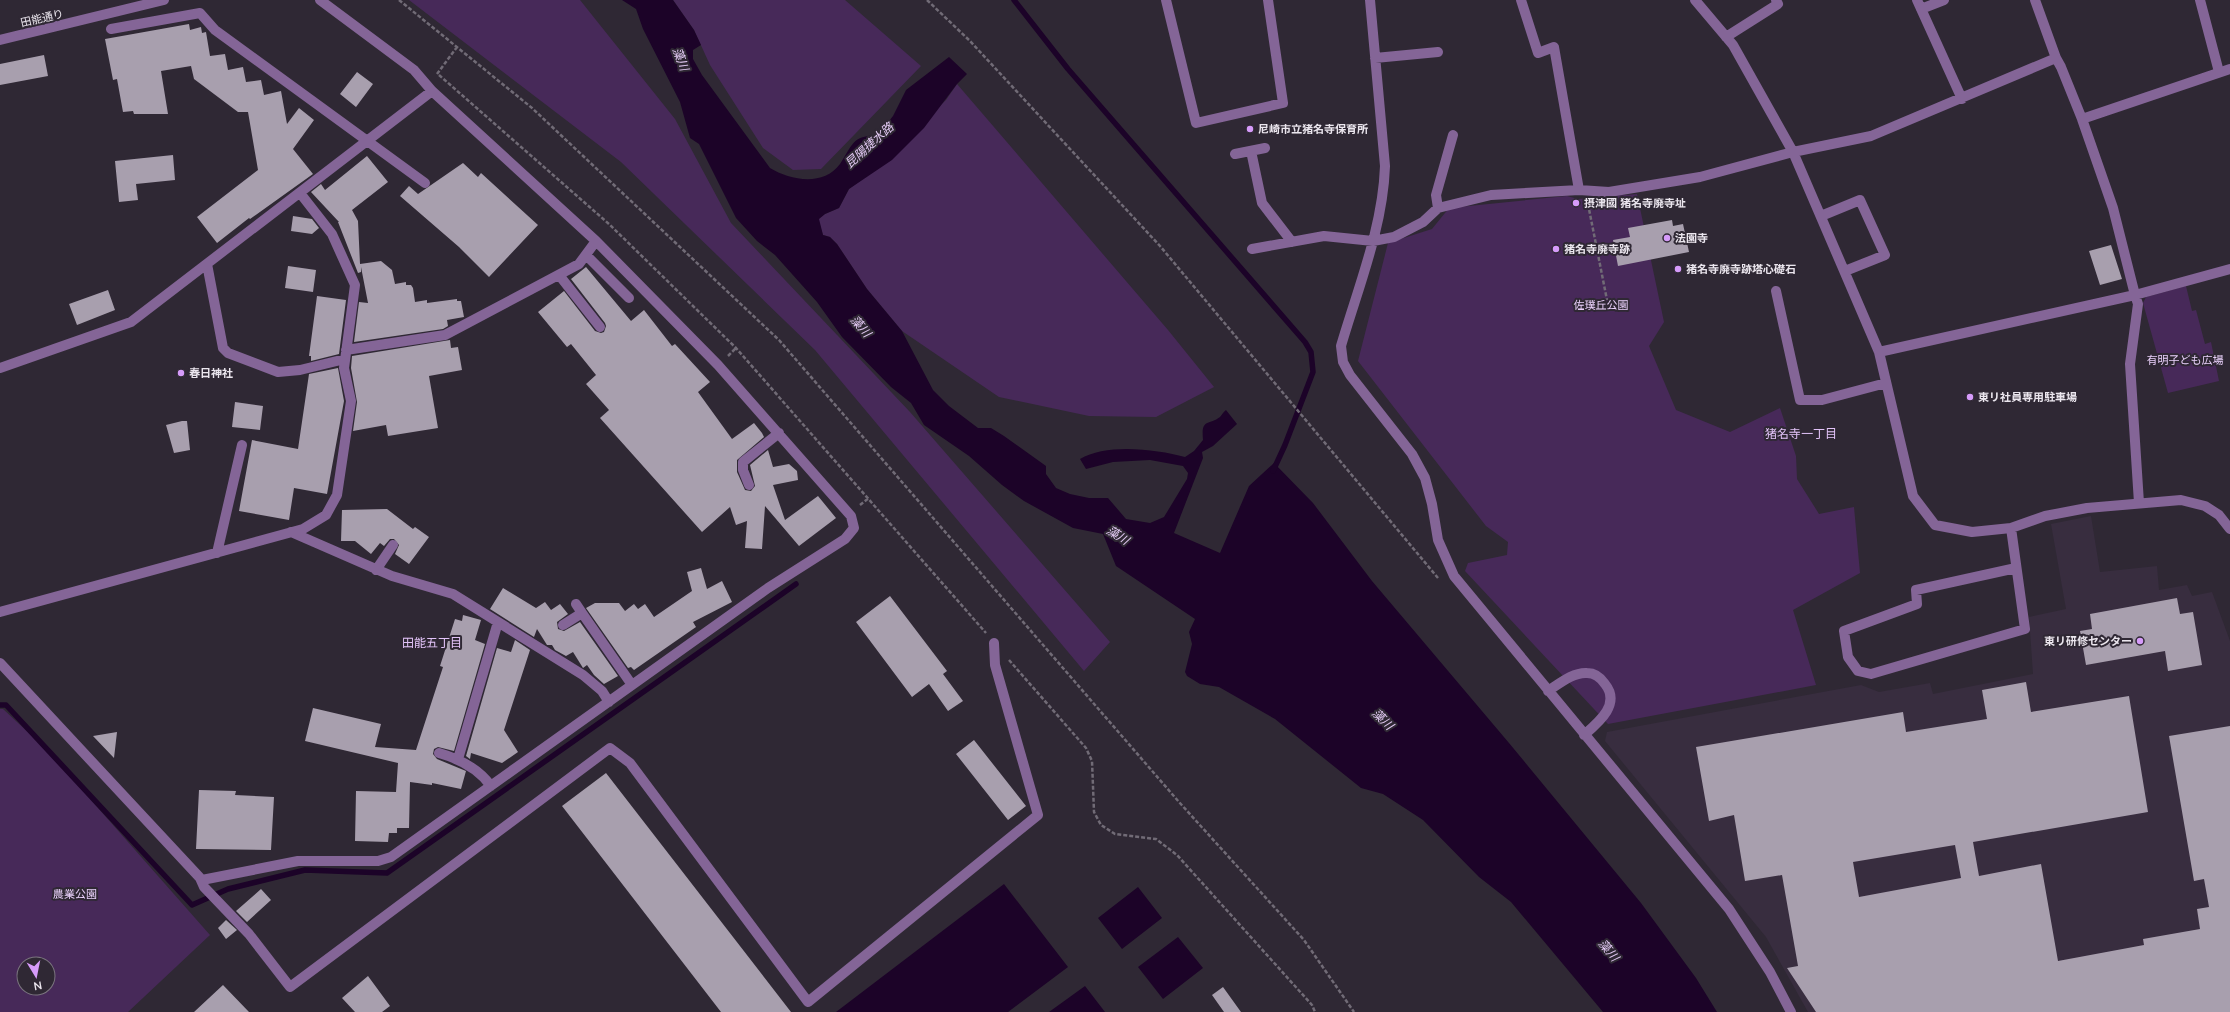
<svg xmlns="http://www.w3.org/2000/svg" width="2230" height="1012" font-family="Mulish,'Noto Sans JP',sans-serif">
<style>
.built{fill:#382d3f}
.green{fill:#472959;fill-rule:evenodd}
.water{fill:#1c0328}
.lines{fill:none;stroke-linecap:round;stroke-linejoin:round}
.stream{stroke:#1c0328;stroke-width:5.5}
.building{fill:#a89fae;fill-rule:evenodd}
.path{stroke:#716b76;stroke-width:2.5;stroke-dasharray:4 2;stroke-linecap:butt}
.minor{stroke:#846597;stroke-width:10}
.poi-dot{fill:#d69bfa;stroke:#2f2834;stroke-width:1.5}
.labels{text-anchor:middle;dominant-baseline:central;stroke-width:4;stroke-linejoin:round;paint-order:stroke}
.street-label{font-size:11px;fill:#ebe6ee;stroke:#2f2834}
.poi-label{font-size:11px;font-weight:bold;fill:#ebe6ee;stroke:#2f2834;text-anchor:start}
.park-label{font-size:11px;fill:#e9d0fa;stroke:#2f2834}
.water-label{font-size:12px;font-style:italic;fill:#e4cbf5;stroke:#2f2834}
.neighbourhood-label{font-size:12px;fill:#e2c3f8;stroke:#2f2834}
</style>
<rect width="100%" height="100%" fill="#2f2834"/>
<!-- built -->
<path class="built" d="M2091 516 2100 572 2157 566 2159 590 2187 585 2192 596 2212 592 2230 641V1012H1808L1766 937 1605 741 1607 732 1861 685 1879 692 1930 683 1933 694 2033 674 2029 617 2066 609 2051 524Z"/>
<!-- green -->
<path class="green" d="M409 0H580L675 119 731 223 910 412 1110 642 1084 671 815 350 621 162Z
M673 0H845L921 66 821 169 793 170 763 148 710 65 694 30Z
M957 84 1168 330 1214 387 1156 417 1089 416 999 397 902 331 867 289 837 244 830 237 823 235 818 219 825 214 839 208 849 189 869 174 946 100Z
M1637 194 1664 322 1649 346 1676 410 1730 432 1780 408 1796 456 1797 479 1819 514 1854 507 1860 573 1793 610 1816 685 1608 724 1465 571 1468 563 1507 555 1508 542 1486 526 1358 361 1388 243 1432 229 1449 208 1567 196 1578 199Z
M2186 286 2192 311 2196 310 2205 344 2211 342 2219 381 2168 393 2143 303 2146 297Z
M0 709H3L46 749 210 935 128 1012H0ZM24 964H48V988H24Z"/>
<!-- water -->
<path class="water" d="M622 0H673L694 30 701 45 693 50V59L702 75 770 168C790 180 823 187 840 164 853 145 851 136 878 135L893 116 906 90 949 57 967 74 957 84 924 128 892 160 849 189 839 208 825 214 819 219 823 235 830 237 837 244 867 289 902 331 933 390 949 406 978 428H991L1004 436 1046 466V474L1056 488 1070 494 1089 498H1108L1126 519 1150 523 1164 517 1187 479 1188 473 1183 466 1150 460 1113 462 1086 469 1080 459C1106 443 1156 449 1185 457L1194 451 1203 440C1201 418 1208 426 1220 417 1222 415 1223 412 1226 410L1237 424 1213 446 1202 452 1203 458 1174 533 1220 553 1249 486 1274 463 1313 503 1372 581 1509 743 1641 903 1696 978 1717 1012H1603L1511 902 1479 877 1423 820 1383 794 1361 788 1275 719 1219 687 1200 684 1187 676 1185 672 1192 644 1189 632 1195 619 1116 566 1103 534 1073 528 1024 501 1002 485 969 456 924 425 911 403 891 387 842 337 817 302 775 255 757 241 736 218 699 144 690 138 680 102 643 29 636 9Z
M1004 884 1068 967 1008 1012H836Z
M1138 887 1162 918 1122 949 1098 918Z
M1178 937 1203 968 1163 999 1138 967Z
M1085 986 1105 1012H1049Z"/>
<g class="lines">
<!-- stream -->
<path class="stream" d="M1014 0 1068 69 1305 342 1311 352 1313 372 1285 445 1273 471
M0 705H6L192 905 228 889 305 870 387 873 796 584"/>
</g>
<!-- building -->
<path class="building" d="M189 24 190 30 201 27 202 33 206 32 210 56 225 54 228 70 243 67 246 82 261 80 264 95 281 91 287 124 299 108 314 120 293 149 313 174 250 219 249 218 217 243 197 217 258 170 248 112H238L194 79 191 66 161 71 168 114H134L133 111 123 112 117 79 113 80 105 39Z
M44 55 48 76 0 85V64Z
M357 72 373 84 356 107 340 94Z
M173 155 175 180 136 184 138 200 119 202 115 161Z
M367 156 388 182 352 210 358 221 360 264 381 261 392 270 395 284 406 282V285H411L413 288 415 302 427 300V303L457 299V301H461L464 317 447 320 448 326 443 329 354 342 359 302 368 303 361 267V272L358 273 338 222H339L311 192 321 184 325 190Z
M463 163 478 177 481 173 538 225 489 277 459 247 400 196 409 186 418 194Z
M293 216 312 219 319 228 312 234 291 231Z
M1672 220 1673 226 1683 224 1689 252 1618 266 1613 240 1630 237 1628 228Z
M2111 245 2122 279 2100 285 2089 251Z
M288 266 316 270 313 292 285 288Z
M586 267 631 321 644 310 672 346 675 344 710 382 698 392 732 439 754 423 762 433 764 437 737 460V472L745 490 751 491 755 486 750 465 768 450 773 467 789 464 797 471 798 480 773 485 785 520 818 496 836 518 799 546 765 506 762 549 745 548 747 521 736 525 730 507 702 532 600 418 609 410 586 384 596 375 571 344 567 347 538 312 564 291 595 331 601 333 604 332 606 326 605 323 571 279Z
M108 290 115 310 77 325 69 304Z
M317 296 346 300 339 354 311 361V356H309Z
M450 340 451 348 458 347 462 370 429 376 438 428 388 436 386 425 353 431 357 402 351 368 352 356Z
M338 368 344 401 327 494 294 488 289 520 239 511 252 440 298 449 309 374Z
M235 402 263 406 260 430 232 427Z
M182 421H187L190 450 174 453 166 425Z
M387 509 413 529 415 527 429 537 409 564 395 554 399 545 394 539H390L384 546 380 543 371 554 355 541H341L342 510Z
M701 568 707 589 722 581 732 602 693 622 696 627 634 670 631 667 628 668 586 608 595 603H619L625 611 634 604 638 609 645 604 654 617 692 591 687 572Z
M503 588 536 608 545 602 551 610 560 604 568 614 557 622 558 629 564 631 580 622 618 676 604 684 594 675 587 665 583 668 573 652 566 656 555 650 552 645H547L537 629 534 637 490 609Z
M890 596 947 671 943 674 963 701 948 711 929 684 912 697 856 622Z
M2177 598 2180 614 2193 612 2202 665 2168 671 2165 651 2086 665 2080 631 2092 629 2090 614Z
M463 615 481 620 475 640 485 644 454 751 438 747 434 749 433 754 437 759 466 771 461 789 432 783V785L410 782 409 828H397V833H389L388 842 355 841 356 791 396 792 398 763 305 741 313 708 381 724 375 747 416 750 443 667 440 666 455 619 462 621Z
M515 640 530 650 504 730 518 752 502 763 471 753 470 759 466 756 497 648 511 652Z
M2026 682 2031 712 2129 696 2148 812 1973 842 1979 876 2041 864 2058 961 2144 945 2143 939 2200 929 2197 909 2209 907 2204 879 2194 881 2169 736 2230 726V1012H1816L1787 968 1798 966 1782 875 1745 881 1734 815 1709 821 1696 747 1903 712 1906 732 1987 719 1982 690ZM1955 845 1961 878 1859 897 1853 862Z
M117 732 114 758 93 736Z
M974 740 1026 806 1008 820 956 754Z
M606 773 791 1012H721L562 806Z
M199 790 236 791 235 795 274 797 271 850 196 849Z
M261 889 271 900 247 922 236 911Z
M226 920 237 930 226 939 218 928Z
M368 976 390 1006 382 1012H355L342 998Z
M223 985 249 1012H194Z
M1223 987 1241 1012H1224L1212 995Z"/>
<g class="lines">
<!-- path -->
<path class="path" d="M399 0 532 108 779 340 1179 802 1304 940 1354 1012
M927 0 970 41 1160 246 1438 578
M437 74 457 47
M439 75 609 224 736 348 986 633
M1588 204 1607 300
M728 356 736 348
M860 505 869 498
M1009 660 1086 748 1092 761 1094 812 1101 825 1115 834 1156 839 1177 855 1312 1005 1315 1012"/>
<!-- minor -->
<path class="minor" d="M1166 0 1196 123 1283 103 1268 0
M1370 0 1385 166C1383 227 1358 288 1341 346L1343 362 1350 375 1412 454 1425 478 1432 504 1438 540 1454 576 1729 909 1770 972 1791 1012
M1521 0 1538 53 1554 47 1579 190
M1695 0 1733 45 1793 152 1879 352 1913 496 1935 525 1972 532 2011 528 2045 516 2087 508 2181 500 2205 506 2219 515 2230 529
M1917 0 1962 99
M2200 0 2219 72
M1921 9 1944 0
M111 29 200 13 215 30 425 183
M1726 37 1778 4 1776 0
M0 40 164 0
M1375 58 1438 52
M2082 119 2230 69
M1251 151 1262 203 1292 242
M1235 154 1265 148
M1438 208 1436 195 1453 135
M1821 216 1860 200 1885 255 1845 271
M1252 249 1324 236 1373 241 1394 237 1423 222 1438 208 1491 195 1579 190 1609 192 1700 177 1793 152 1871 136 2056 58
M586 255 629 298
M207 264 223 348 228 353 278 372 300 370 345 359
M559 275 600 327
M1776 291 1800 400H1822L1886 383
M346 350 445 335 579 264 596 241
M1879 352 2135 295 2113 208 2082 119 2061 67 2056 58 2035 0
M0 368 131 322 432 91
M749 485 743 470V462L779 433
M2139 503 2130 364 2138 304 2135 295 2230 269
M2011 528 2025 629 1871 674 1858 671 1848 657 1844 631 1917 604 1916 590 2016 568
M291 532 392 576 453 594 583 675 602 691 609 702
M217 553 242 445
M376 570 393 545
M576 604 582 613
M0 612 303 529 326 515 337 495 351 401 344 368 355 285 332 234 300 193
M563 625 582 613 632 685
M0 663 202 880 298 861H378L391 857 768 588 845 539 854 528 851 516 718 365 596 241 432 91 414 70 320 0
M1548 691C1559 684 1573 672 1587 673 1595 673 1601 678 1605 684 1621 704 1599 722 1584 735
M439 753C460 759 478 768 491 786
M458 759 498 622
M200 878 204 887 249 934 290 987 610 748 630 763 808 1002 1038 815 995 665 994 643"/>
</g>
<!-- markers -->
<g class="poi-dot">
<circle cx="1250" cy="129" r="4"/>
<circle cx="1576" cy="203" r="4"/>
<circle cx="1667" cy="238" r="4"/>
<circle cx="1556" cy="249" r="4"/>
<circle cx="1678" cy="269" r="4"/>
<circle cx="181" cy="373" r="4"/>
<circle cx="1970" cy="397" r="4"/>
<circle cx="2140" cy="641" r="4"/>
</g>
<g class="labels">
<!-- street labels -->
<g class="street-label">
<text transform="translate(42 18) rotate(-13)">田能通り</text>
</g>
<!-- poi labels -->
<g class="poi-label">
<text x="1258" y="129">尼崎市立猪名寺保育所</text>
<text x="1584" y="203">摂津國 猪名寺廃寺址</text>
<text x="1675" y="238">法園寺</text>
<text x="1564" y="249">猪名寺廃寺跡</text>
<text x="1686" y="269">猪名寺廃寺跡塔心礎石</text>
<text x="189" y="373">春日神社</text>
<text x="1978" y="397">東リ社員専用駐車場</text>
<text x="2132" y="641" text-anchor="end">東リ研修センター</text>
</g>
<!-- park labels -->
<g class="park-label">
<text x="1601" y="305">佐璞丘公園</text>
<text x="2185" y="360">有明子ども広場</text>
<text x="75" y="894">農業公園</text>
</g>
<!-- water labels -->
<g class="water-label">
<text transform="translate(681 59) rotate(69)">藻川</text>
<text transform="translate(869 145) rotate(-42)">昆陽捷水路</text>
<text transform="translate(861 326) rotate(49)">藻川</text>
<text transform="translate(1118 535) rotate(32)">藻川</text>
<text transform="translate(1383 719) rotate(44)">藻川</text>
<text transform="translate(1609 950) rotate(50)">藻川</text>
</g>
<!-- neighbourhood labels -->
<g class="neighbourhood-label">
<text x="1801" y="433">猪名寺一丁目</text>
<text x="432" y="642">田能五丁目</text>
</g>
</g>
<!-- north arrow -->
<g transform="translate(36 976) rotate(170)"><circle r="19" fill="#2f2834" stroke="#7a747e"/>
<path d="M0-3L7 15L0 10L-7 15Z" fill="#d69bfa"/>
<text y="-6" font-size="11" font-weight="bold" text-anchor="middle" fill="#ebe6ee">N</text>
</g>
</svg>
